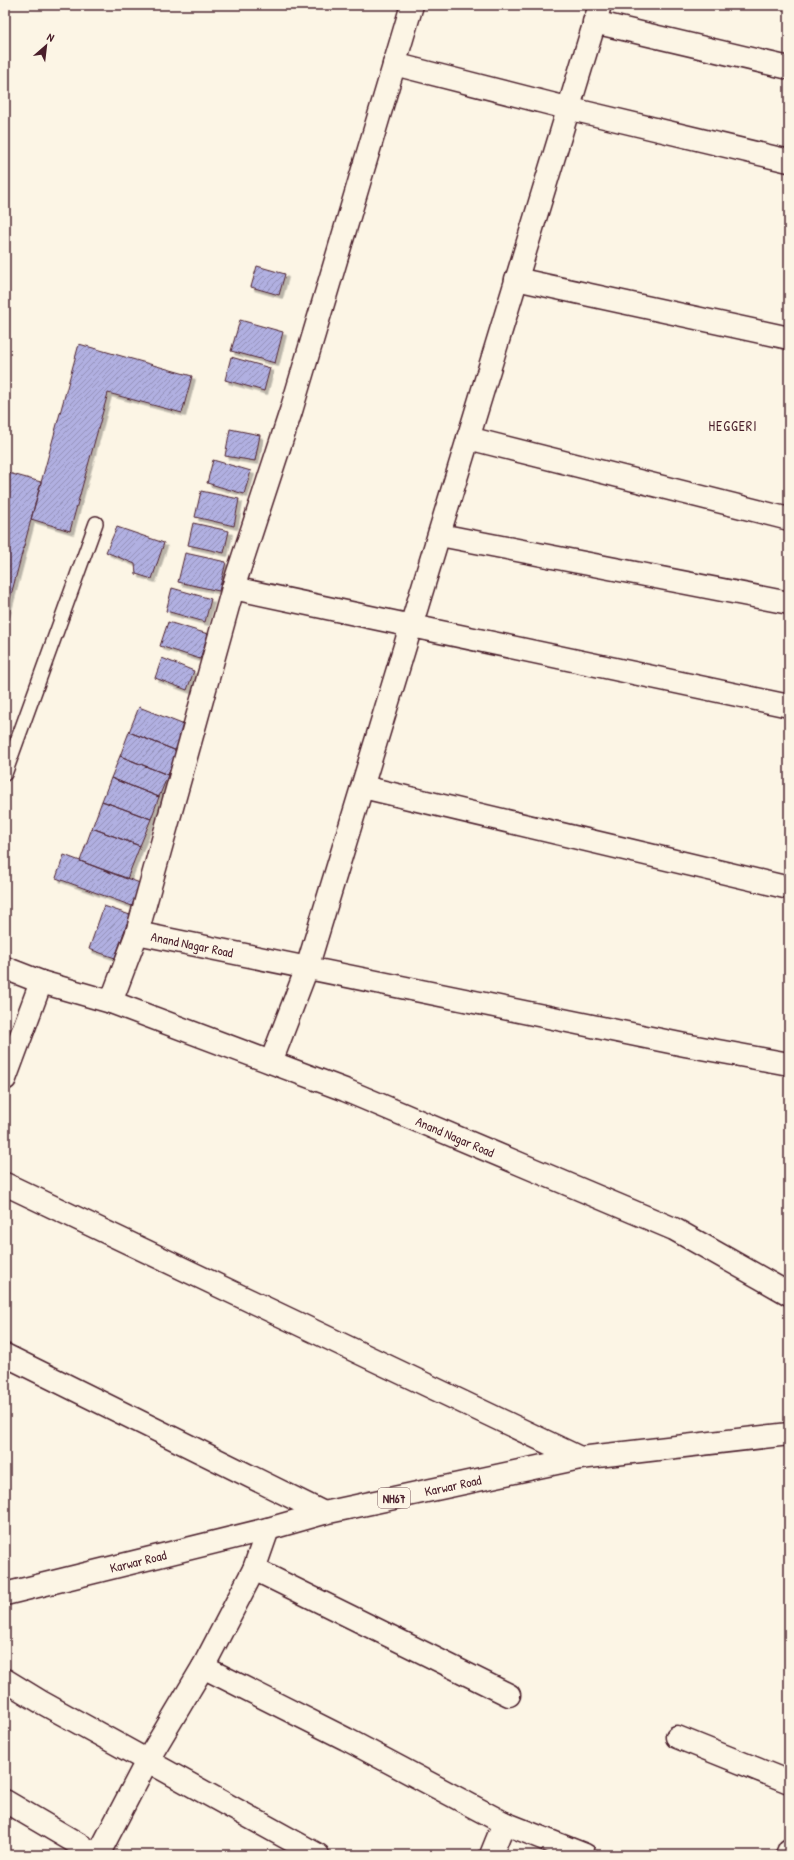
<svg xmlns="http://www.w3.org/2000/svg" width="794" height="1860" font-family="'Patrick Hand',sans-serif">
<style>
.building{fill:url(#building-hatch);stroke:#4a1f2b;filter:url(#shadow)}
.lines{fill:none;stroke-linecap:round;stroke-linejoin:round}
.service-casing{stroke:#4a1f2b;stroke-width:16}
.minor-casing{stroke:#4a1f2b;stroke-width:25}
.tertiary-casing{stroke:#4a1f2b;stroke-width:25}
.trunk-casing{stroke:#4a1f2b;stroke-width:25}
.service{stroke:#fcf5e5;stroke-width:13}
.minor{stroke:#fcf5e5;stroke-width:22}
.tertiary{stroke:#fcf5e5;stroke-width:22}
.trunk{stroke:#fcf5e5;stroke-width:22}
.labels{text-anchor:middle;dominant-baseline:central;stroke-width:4;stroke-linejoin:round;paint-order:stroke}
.shield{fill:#fcf5e5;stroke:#7f5f63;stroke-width:1}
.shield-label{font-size:12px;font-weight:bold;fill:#4a1f2b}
.street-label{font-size:13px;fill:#4a1f2b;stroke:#fcf5e5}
.neighbourhood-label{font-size:14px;letter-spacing:1px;fill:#4a1f2b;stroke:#fcf5e5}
</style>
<defs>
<pattern id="building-hatch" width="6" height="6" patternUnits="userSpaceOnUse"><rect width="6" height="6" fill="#b1b0e1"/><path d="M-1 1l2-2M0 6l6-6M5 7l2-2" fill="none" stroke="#928fb7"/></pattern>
<filter id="shadow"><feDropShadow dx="3.5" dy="3.5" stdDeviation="0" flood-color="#0004"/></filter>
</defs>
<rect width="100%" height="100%" fill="#fcf5e5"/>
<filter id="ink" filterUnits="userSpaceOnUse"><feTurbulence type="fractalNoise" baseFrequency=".025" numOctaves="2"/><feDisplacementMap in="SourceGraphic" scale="8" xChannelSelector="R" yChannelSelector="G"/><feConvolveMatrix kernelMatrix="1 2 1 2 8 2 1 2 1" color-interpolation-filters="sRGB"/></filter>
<g filter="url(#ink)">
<!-- building -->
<path class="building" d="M257 266 285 274 279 295 251 287Z
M240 320 283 332 275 363 231 351Z
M79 344 192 376 182 413 108 393 70 531 31 519Z
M231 357 270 368 264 391 225 380Z
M230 429 260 435 255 461 225 456Z
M213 460 251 471 244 494 207 483Z
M5 472 41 482 6 614 5 613Z
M201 491 239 499 234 526 195 517Z
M193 523 229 531 224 553 188 545Z
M117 527 164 543 152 579 136 574 135 564 106 552Z
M185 553 226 562 219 591 178 582Z
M172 588 211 599 205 622 166 611Z
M168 622 208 634 200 659 160 646Z
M162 658 194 671 187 690 155 678Z
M139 707 187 726 177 751 129 732Z
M129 732 177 751 168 775 120 756Z
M120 756 168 775 159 797 111 778Z
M111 778 159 797 151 819 102 801Z
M102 801 151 819 140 846 92 828Z
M92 828 140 846 127 879 80 861Z
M64 855 140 883 132 906 56 878Z
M104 906 130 915 115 958 89 949Z"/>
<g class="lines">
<!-- service casing -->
<g class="service-casing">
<path id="service" d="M5 774 96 523"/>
</g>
<!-- minor casing -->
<g class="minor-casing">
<g id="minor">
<path d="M594 22 789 68"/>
<path d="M394 64 567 108 789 161"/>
<path d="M516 279 789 338"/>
<path d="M468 438 789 519"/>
<path d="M440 535 789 603"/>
<path d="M233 588 789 706"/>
<path d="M363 787 789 888"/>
<path d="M137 933 233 588 291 411 412 5"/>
<path id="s1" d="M111 1002 137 933 685 1045 789 1064"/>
<path d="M271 1062 307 968 600 5"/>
<path d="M5 1079 41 982"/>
<path d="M5 1184 580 1458"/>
<path d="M254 1569 509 1695"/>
<path d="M203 1667 346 1739 504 1823 585 1855"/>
<path d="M5 1680 41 1702 318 1855"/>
<path d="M677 1737 789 1782"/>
<path d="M5 1801 97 1855"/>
<path d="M98 1855 147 1761 203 1667 254 1569 268 1529"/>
<path d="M491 1855 504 1823"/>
<path d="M787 1855 789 1850"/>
</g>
</g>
<!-- tertiary casing -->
<g class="tertiary-casing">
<g id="tertiary">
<path id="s2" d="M5 968 41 982 111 1002 345 1090 674 1229 789 1294"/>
<path d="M5 1355 324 1513"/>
</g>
</g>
<!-- trunk casing -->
<g class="trunk-casing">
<g id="trunk">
<path id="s3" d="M5 1594 268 1529 324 1513 580 1458 789 1434"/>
</g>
</g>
<!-- service -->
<use href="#service" class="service"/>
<!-- minor -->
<use href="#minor" class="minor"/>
<!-- tertiary -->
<use href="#tertiary" class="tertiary"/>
<!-- trunk -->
<use href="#trunk" class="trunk"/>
</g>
</g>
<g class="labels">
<!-- shield labels -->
<rect class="shield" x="378" y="1488" width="32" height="20" rx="3"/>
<g class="shield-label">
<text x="394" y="1498">NH67</text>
</g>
<!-- street labels -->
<g class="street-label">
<text stroke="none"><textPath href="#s1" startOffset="130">Anand Nagar Road</textPath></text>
<text stroke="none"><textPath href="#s2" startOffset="481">Anand Nagar Road</textPath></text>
<text stroke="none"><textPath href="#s3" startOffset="461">Karwar Road</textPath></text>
<text stroke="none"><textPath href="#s3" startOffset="137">Karwar Road</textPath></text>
</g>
<!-- neighbourhood labels -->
<g class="neighbourhood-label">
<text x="733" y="425">HEGGERI</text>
</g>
</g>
<!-- margin -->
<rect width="794" height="1860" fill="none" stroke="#fcf5e5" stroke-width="20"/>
<rect x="10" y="10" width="774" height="1840" fill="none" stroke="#4a1f2b" stroke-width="1.5" filter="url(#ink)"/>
<!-- north arrow -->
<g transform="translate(46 46) rotate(28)" stroke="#fcf5e5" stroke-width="3" paint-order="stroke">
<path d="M0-3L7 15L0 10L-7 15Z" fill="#4a1f2b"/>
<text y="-6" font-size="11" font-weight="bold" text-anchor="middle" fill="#4a1f2b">N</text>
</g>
</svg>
